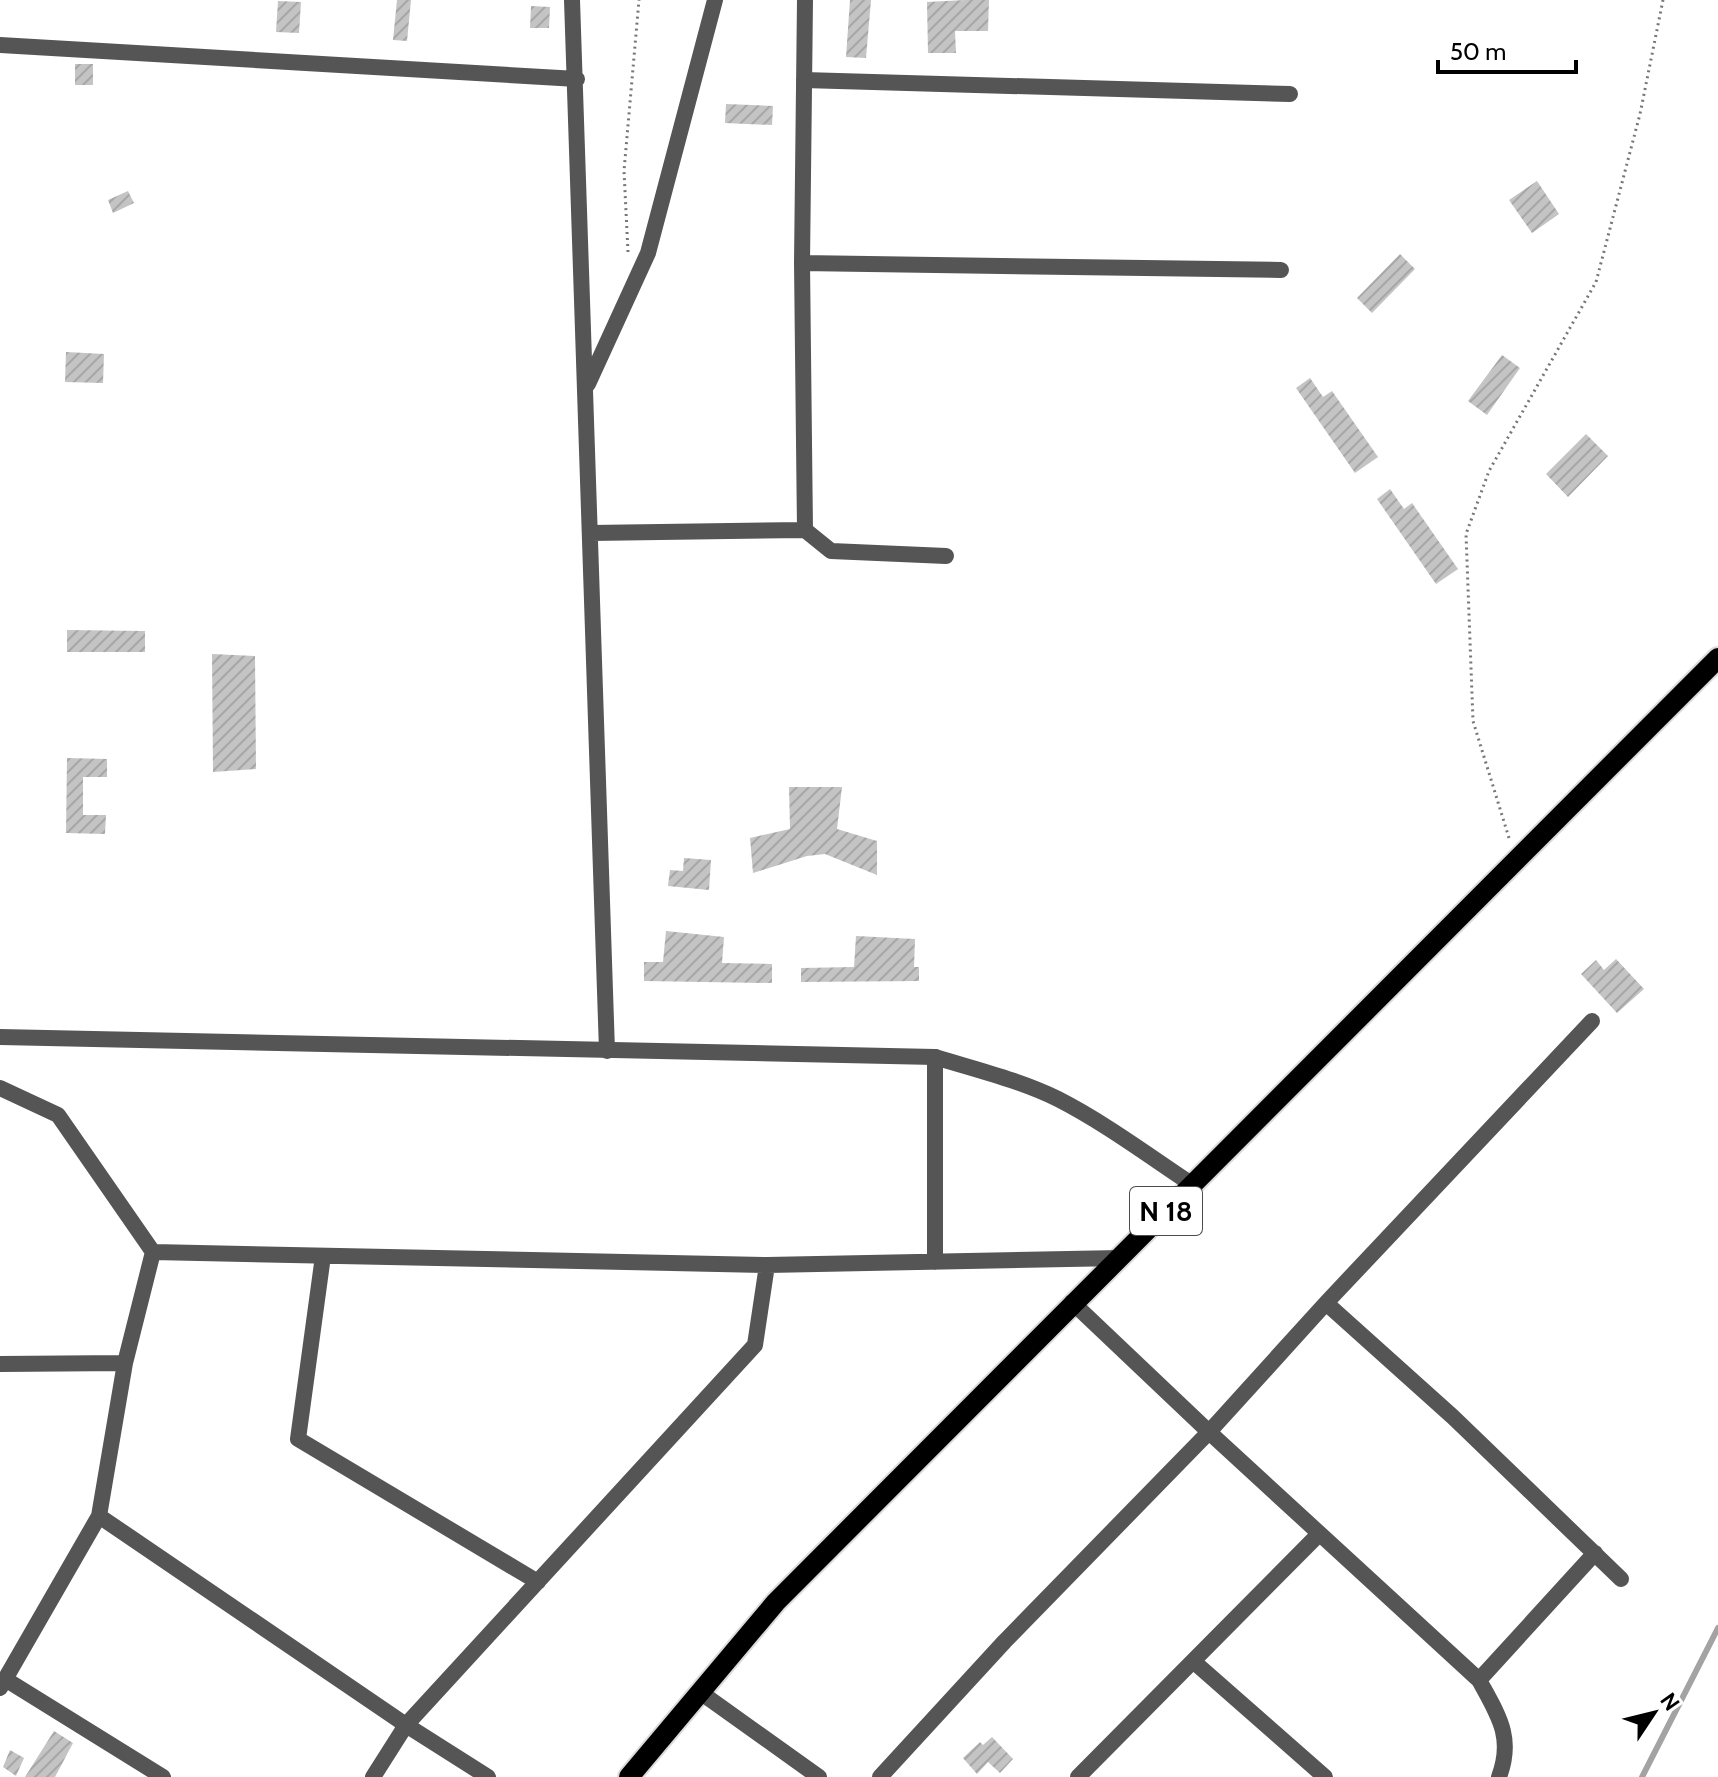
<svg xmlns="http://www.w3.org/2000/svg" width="1718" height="1777" font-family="Cabin,sans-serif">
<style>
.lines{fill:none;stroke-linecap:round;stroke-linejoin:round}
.stream{stroke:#a3a3a3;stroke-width:6}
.building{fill:url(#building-hatch)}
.primary-casing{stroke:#dbdbdb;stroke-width:24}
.path{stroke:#777;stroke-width:3;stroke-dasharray:2 4;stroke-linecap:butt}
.minor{stroke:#555;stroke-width:16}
.tertiary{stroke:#555;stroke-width:16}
.primary{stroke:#000;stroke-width:20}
.labels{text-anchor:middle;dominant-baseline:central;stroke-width:6;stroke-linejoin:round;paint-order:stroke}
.shield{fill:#fff;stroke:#4c4c4c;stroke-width:2}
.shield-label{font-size:28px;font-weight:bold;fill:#000}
</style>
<defs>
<pattern id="building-hatch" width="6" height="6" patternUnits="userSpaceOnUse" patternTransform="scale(2)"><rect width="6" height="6" fill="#c4c4c4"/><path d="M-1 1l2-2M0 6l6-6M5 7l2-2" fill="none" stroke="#a7a7a7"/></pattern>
</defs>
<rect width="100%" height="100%" fill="#fff"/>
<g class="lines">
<!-- stream -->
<path class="stream" d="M1642 1777 1718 1628"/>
</g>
<!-- building -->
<path class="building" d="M397 0H411L407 41 393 40Z
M850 0H871L866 58 846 57Z
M965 0H989L988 31H955L956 53H928L927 2Z
M278 1 301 2 299 33 276 32Z
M531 6 550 7 549 28H530Z
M75 64H93V85H75Z
M726 104 773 106 772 125 725 123Z
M1537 181 1559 214 1532 233 1509 200Z
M128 191 134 203 113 213 108 200Z
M1400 254 1415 269 1372 313 1357 298Z
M66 352 104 354 103 383 65 382Z
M1502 355 1520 368 1487 415 1468 401Z
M1310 378 1323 397 1332 391 1378 457 1355 473 1296 388Z
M1586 434 1608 456 1568 497 1546 474Z
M1390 489 1404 509 1412 503 1458 569 1436 584 1377 499Z
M67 630 145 631V652H67Z
M212 654 255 656 256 769 213 772Z
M67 758 107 759V777H83V815H106L105 834 66 833Z
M789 787H842L837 829 877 841V875L825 854 807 856 753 873 750 838 790 829Z
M684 858 711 860 709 890 668 886 670 870 683 871Z
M666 931 724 937 722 963 772 964V983L644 981V962H663Z
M856 936 915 939 914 967H919V981L801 982V968L854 967Z
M1616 959 1644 989 1617 1013 1581 974 1596 960 1604 970Z
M54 1731 73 1743 55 1777H25Z
M992 1737 1013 1759 1000 1773 988 1762 977 1774 963 1758 980 1742 983 1745Z
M10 1750 24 1758 16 1776 3 1767Z"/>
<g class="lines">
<!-- primary casing -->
<g class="primary-casing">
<path id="primary" d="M629 1777 776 1602 1718 658"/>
</g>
<!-- path -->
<path class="path" d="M628 252 624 171 639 0
M1509 838 1473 721 1466 534 1489 471 1596 282 1640 114 1663 0"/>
<!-- minor -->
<path class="minor" d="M572 0 607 1051
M0 45 577 79
M804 80 1290 94
M802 263 1281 270
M588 384 648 253 715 0
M805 530 802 263 805 0
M591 533 805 530 831 551 946 556
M0 1088 58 1115 153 1252 125 1363 99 1516 0 1688
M153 1252 767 1265 1120 1258
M323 1256 298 1439 538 1582
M935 1262V1057
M1072 1302 1209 1432 1479 1680C1498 1715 1514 1737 1499 1777
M1326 1303 1453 1417 1621 1579
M0 1364 125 1363
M99 1516 406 1725 488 1777
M1193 1661 1325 1777
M5 1679 163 1777
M1479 1680 1595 1553
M700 1692 819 1777
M373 1777 406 1725 755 1345 767 1265
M880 1777 1005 1641 1209 1432 1326 1303 1592 1021
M1078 1777 1319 1534"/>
<!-- tertiary -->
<path class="tertiary" d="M0 1037 935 1057C977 1070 1019 1080 1058 1099 1105 1123 1149 1156 1193 1185"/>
<!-- primary -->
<use href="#primary" class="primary"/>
</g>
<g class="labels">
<!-- shield labels -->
<rect class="shield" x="1130" y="1187" width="72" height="48" rx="6"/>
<g class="shield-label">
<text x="1166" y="1211">N 18</text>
</g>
</g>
<!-- north arrow -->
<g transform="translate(1654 1713) rotate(55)" stroke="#ffffff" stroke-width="6" paint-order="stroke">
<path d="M0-6L14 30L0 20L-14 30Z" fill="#000000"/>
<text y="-12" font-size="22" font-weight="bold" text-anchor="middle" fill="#000000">N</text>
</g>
<!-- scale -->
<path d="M1438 60v12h138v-12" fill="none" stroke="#000000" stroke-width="4"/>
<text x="1450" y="60" font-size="24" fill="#000000" stroke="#ffffff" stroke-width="6" paint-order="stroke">50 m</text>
</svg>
